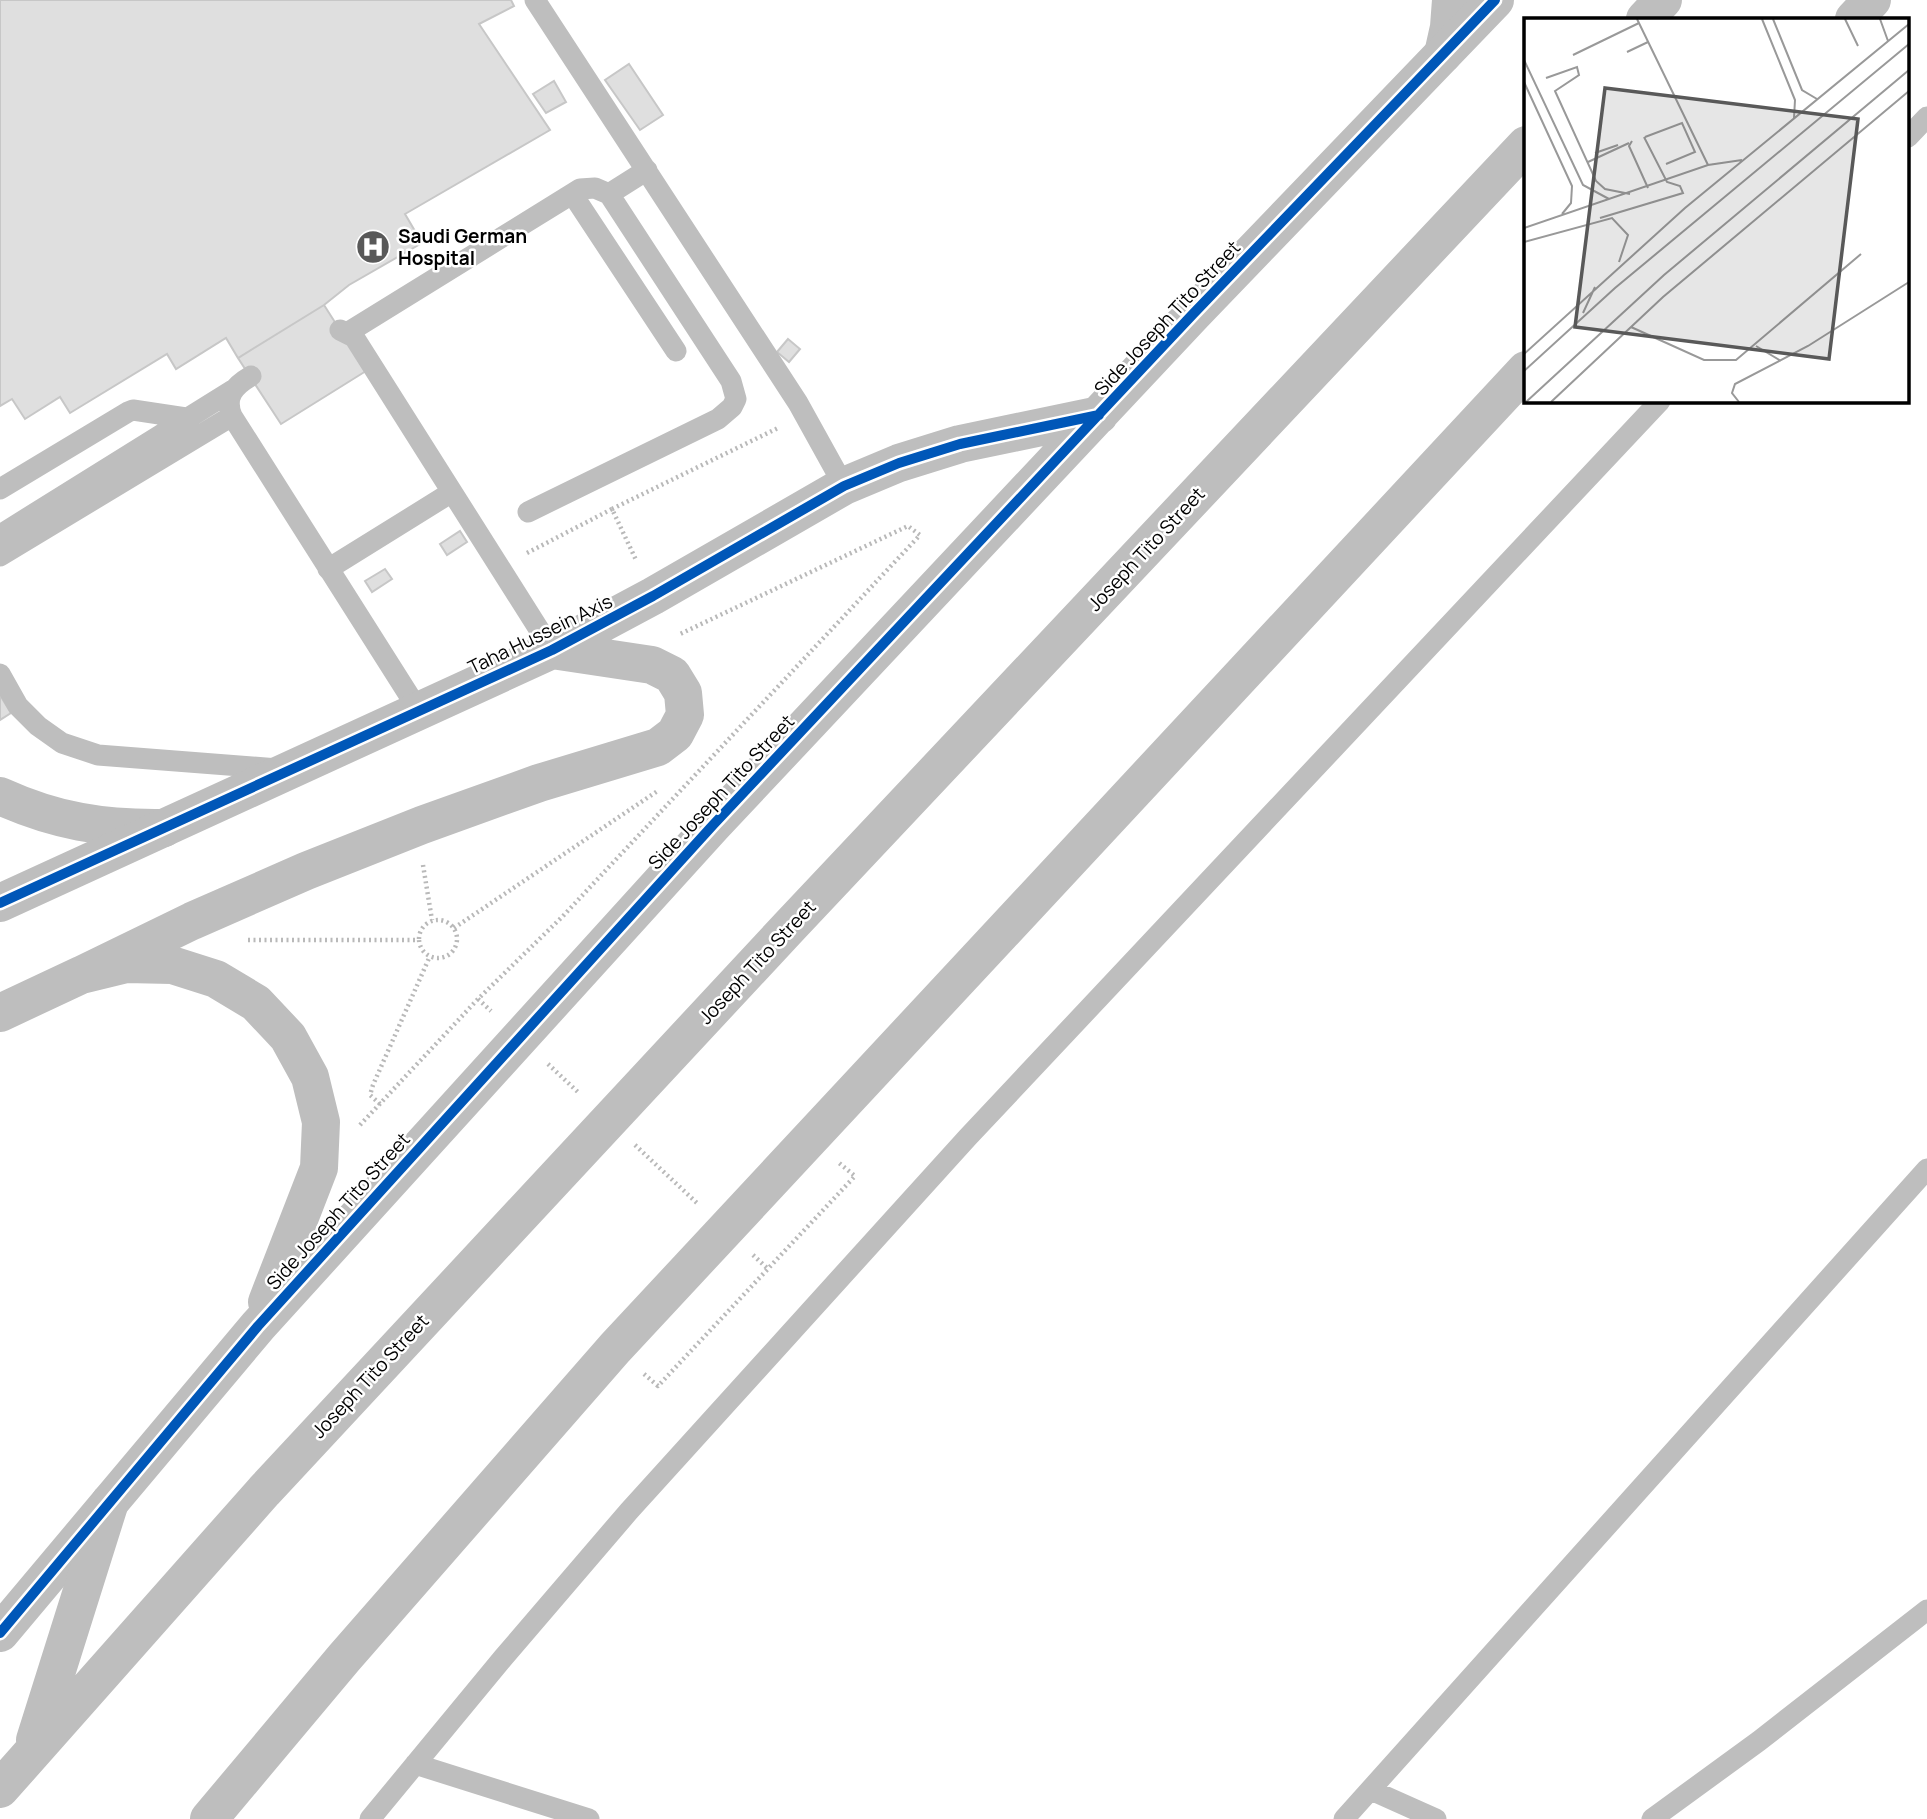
<svg xmlns="http://www.w3.org/2000/svg" width="1927" height="1819" font-family="Manrope,sans-serif">
<style>
.building{fill:#dfdfdf;stroke:#c7c7c7;stroke-width:2}
.lines{fill:none;stroke-linecap:round;stroke-linejoin:round}
.path{stroke:#b9b9b9;stroke-width:4.5;stroke-dasharray:2 3.5;stroke-linecap:butt}
.service{stroke:#bebebe;stroke-width:21}
.minor{stroke:#bebebe;stroke-width:38}
.tertiary{stroke:#bebebe;stroke-width:38}
.trunk{stroke:#bebebe;stroke-width:38}
.cycleway-casing{stroke:#fff;stroke-width:15}
.cycleway{stroke:#0057b8;stroke-width:10}
.labels{text-anchor:middle;dominant-baseline:central;stroke-width:5;stroke-linejoin:round;paint-order:stroke}
.poi-label{font-size:19px;font-weight:bold;fill:#000;stroke:#fff;text-anchor:start}
.street-label{font-size:19px;fill:#000;stroke:#fff}
.inset-road{fill:none;stroke:#999;stroke-width:2}
.view{fill:#595959;fill-opacity:0.15;stroke:#595959;stroke-width:3.5}
.inset-edge{fill:none;stroke:#000;stroke-width:3.5}
</style>
<rect width="100%" height="100%" fill="#fff"/>
<!-- building -->
<path class="building" d="M0 0H511L514 6 479 24 550 130 405 214 422 243 349 285 324 305 238 358 226 338 176 369 167 354 70 413 60 397 25 419 12 399 0 406Z
M629 64 663 115 640 130 605 80Z
M554 81 566 102 546 113 533 94Z
M324 305 366 371 281 424 238 358Z
M788 339 800 349 789 362 777 352Z
M460 531 467 542 447 555 440 544Z
M385 569 392 579 372 592 365 581Z
M0 695 11 713 0 720Z"/>
<g class="lines">
<!-- path -->
<path class="path" d="M612 509 778 428
M527 553 612 509 636 560
M423 865 432 920
M419 939a19 19 0 1 1 38 0a19 19 0 1 1-38 0Z
M454 928 659 790
M248 940H418
M478 999 491 1011
M548 1064 580 1094
M380 1104 370 1095 373 1085 430 956
M360 1125 478 999 563 916 920 535 908 526 678 635
M635 1145 698 1204
M753 1255 768 1269
M644 1374 658 1386 855 1176 839 1163"/>
<!-- service -->
<path class="service" d="M535 0 798 403 844 486
M1908 137 1927 117
M609 194 647 170
M573 195 676 351
M340 330 354 337 552 650
M347 333 580 189 595 188 609 194 731 381 736 399 732 407 718 419 528 512
M251 376C234 386 224 397 232 416L419 711
M0 489 128 412 133 410 186 418
M0 535 233 390
M0 556 232 416
M328 569 452 492
M0 674 18 706 38 726 62 743 98 755 278 769
M415 1764 589 1819
M1371 1790 1436 1819
M370 1819 503 1658 629 1511 968 1137 1660 401
M1344 1819 1927 1169
M1652 1819 1759 1741 1927 1610"/>
<!-- minor -->
<path class="minor" d="M1443 54 1449 27 1451 0
M0 796C55 821 103 829 164 828"/>
<!-- tertiary -->
<path class="tertiary" d="M0 903 552 650 653 596 844 486 899 463 960 444 1099 415
M81 975 192 921 306 871 422 825 539 783 658 747 675 734 685 715 683 693 672 675 652 665 552 650
M0 1013 81 975 126 964 172 965 216 979 256 1003 288 1037 310 1077 321 1122 319 1168 267 1302
M0 1633 258 1326 713 825 1193 314 1495 0"/>
<!-- trunk -->
<path class="trunk" d="M1645 19 1663 0
M1854 19 1872 0
M35 1740 110 1502
M0 1789 264 1491 789 927 1526 145
M209 1819 344 1658 615 1348 1526 370"/>
<!-- cycleway casing -->
<g class="cycleway-casing">
<path id="cycleway" d="M0 903 552 650 653 596 844 486 899 463 960 444 1099 415
M0 1633 258 1326 713 825 1193 314 1495 0"/>
</g>
<!-- cycleway -->
<use href="#cycleway" class="cycleway"/>
</g>
<!-- icons -->
<defs>
<g id="hospital-disc" transform="scale(1.75)"><circle r="9.5" fill="#595959" stroke="#fff"/><path d="M-5-5h3v3.5h4V-5h3V5h-3V1.5h-4V5h-3Z" fill="#fff"/></g>
</defs>
<g fill-rule="evenodd">
<use href="#hospital-disc" x="373" y="247"/>
</g>
<g class="labels">
<!-- poi labels -->
<g class="poi-label">
<text x="398" y="236">Saudi German<tspan x="398" dy="22">Hospital</tspan></text>
</g>
<!-- street labels -->
<g class="street-label">
<text transform="translate(1167 318) rotate(-47)">Side Joseph Tito Street</text>
<text transform="translate(1146 549) rotate(-47)">Joseph Tito Street</text>
<text transform="translate(540 634) rotate(-26)">Taha Hussein Axis</text>
<text transform="translate(721 792) rotate(-47)">Side Joseph Tito Street</text>
<text transform="translate(757 962) rotate(-47)">Joseph Tito Street</text>
<text transform="translate(338 1211) rotate(-48)">Side Joseph Tito Street</text>
<text transform="translate(370 1376) rotate(-47)">Joseph Tito Street</text>
</g>
</g>
<!-- overview -->
<g transform="translate(1524 18)">
<rect width="385" height="385" fill="#fff"/>
<path class="inset-road" d="M113 1 184 147M238 1 271 82 270 100M249 1 278 72 293 81M321 1 334 28M356 1 364 23M103 34 124 24M49 37 115 5M0 42 59 167 85 181M22 60 53 49 55 57 31 73 72 163 81 171 106 176M0 64 48 168 47 185 38 196M121 119 158 105 171 134 142 146M108 123 105 128 124 170M71 135 94 127M64 144 105 125M76 200 159 175 156 168 143 164 120 119M0 210 184 147 218 142M0 224 88 200 104 217 95 244M59 295 71 269M107 309 180 342H212L337 236M232 328 257 343M0 336 161 190 385 6M0 353 91 270 385 26M2 384 140 257 385 52M27 384 139 279 385 73M215 384 208 375 211 366 284 328 385 264"/>
<path class="view" d="M81 70 334 101 305 341 51 309Z"/>
<rect width="385" height="385" class="inset-edge"/>
</g>
</svg>
